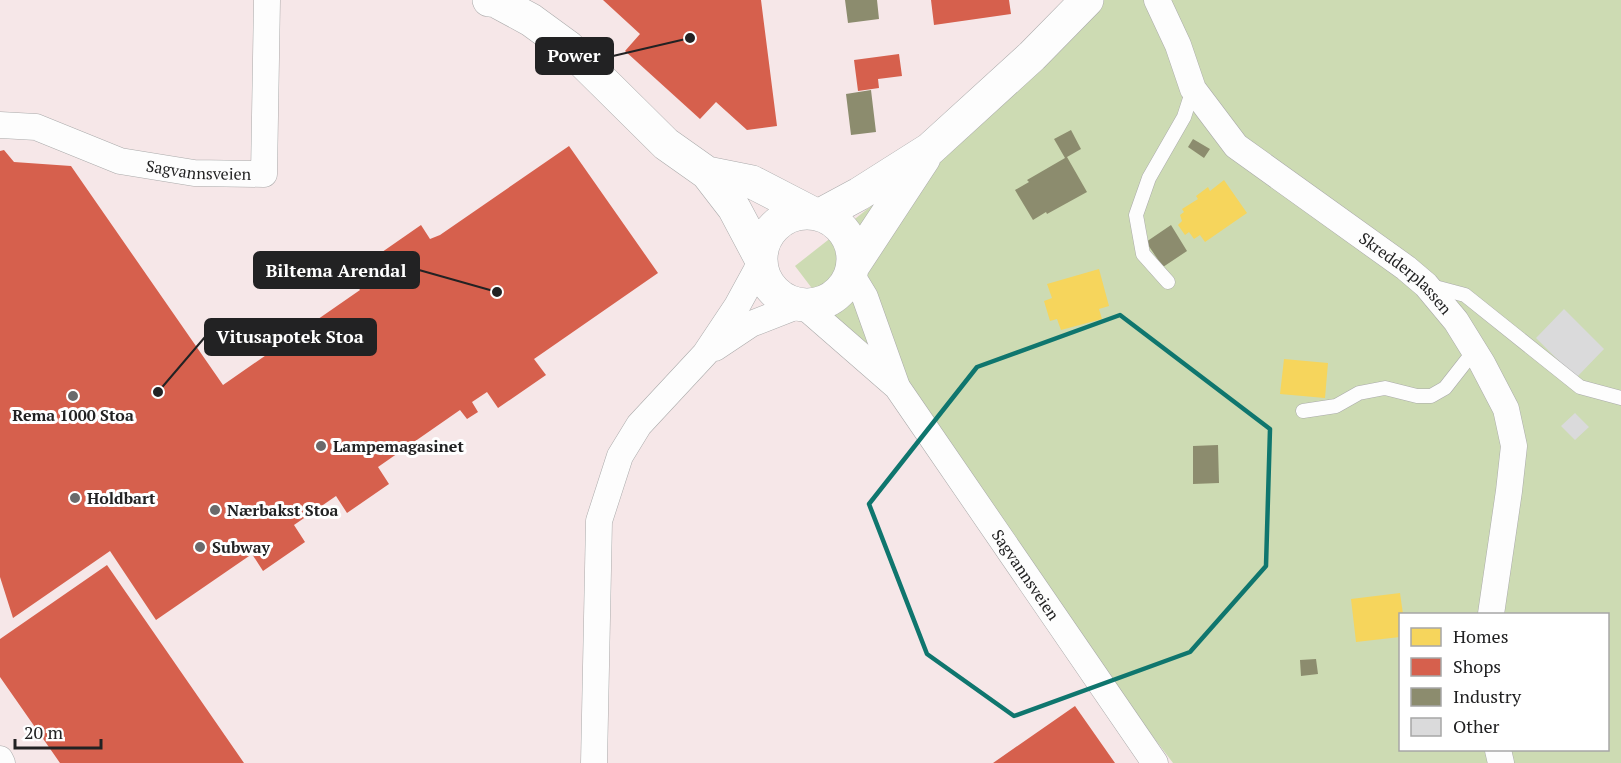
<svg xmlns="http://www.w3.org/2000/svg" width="1621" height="763" font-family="'PT Serif',serif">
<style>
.commercial{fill:#f6e7e8}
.forest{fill:#cddbb3;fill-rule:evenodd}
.homes{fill:#f6d55c}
.shops{fill:#d6604d}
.industry{fill:#8c8c6e}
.building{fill:#dadadb}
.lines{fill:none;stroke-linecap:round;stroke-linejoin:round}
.service-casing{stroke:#aaa;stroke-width:15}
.minor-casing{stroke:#aaa;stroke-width:27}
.tertiary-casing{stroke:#aaa;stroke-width:34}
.service{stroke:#fdfdfd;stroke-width:14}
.minor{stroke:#fdfdfd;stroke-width:26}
.tertiary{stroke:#fdfdfd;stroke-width:33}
.marked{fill:none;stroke:#0f766e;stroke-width:4.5;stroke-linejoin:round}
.poi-dot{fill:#6a6a6b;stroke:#fff;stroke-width:2}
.labels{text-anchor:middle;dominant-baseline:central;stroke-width:6;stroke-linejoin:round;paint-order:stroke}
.street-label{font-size:16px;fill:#222223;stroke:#fff}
.poi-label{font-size:16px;font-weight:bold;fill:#222223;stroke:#fff;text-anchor:start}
.leader{fill:none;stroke:#222223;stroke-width:2}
.callout-dot{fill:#222223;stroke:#fff;stroke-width:2}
.callout{fill:#222223;stroke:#222223;stroke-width:2}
.callout-label{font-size:18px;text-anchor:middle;font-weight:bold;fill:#fff}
</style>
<rect width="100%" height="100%" fill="#f1f1f2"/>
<!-- commercial -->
<path class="commercial" d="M0 0H1097L959 137 796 266 1173 763H0Z"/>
<!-- forest -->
<path class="forest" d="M1097 0H1621V763H1173L795 266 959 137ZM1400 614H1608V750H1400Z"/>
<!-- homes -->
<path class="homes" d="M1224 180 1247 213 1205 242 1200 235 1194 239 1189 232 1185 235 1178 225 1182 221 1180 215 1184 212 1182 209 1198 199 1196 196 1208 187 1210 191Z
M1099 269 1109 306 1099 309 1102 319 1061 330 1057 319 1050 321 1044 301 1052 298 1047 284Z
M1284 359 1328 363 1325 398 1280 394Z
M1400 593 1403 614H1400V637L1356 642 1351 599Z"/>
<!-- shops -->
<path class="shops" d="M603 0H761L777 126 747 130 716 102 700 119 625 51 640 34Z
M931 0H1009L1011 14 934 25Z
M899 54 902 76 878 79 879 88 858 91 854 60Z
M569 146 658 273 534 359 546 375 498 408 487 392 472 402 478 412 467 419 460 410 378 467 389 484 347 513 336 496 294 525 305 542 263 571 252 554 156 620 110 551 13 618 0 577V151L4 150 14 162 71 166 223 385 360 290 349 275 421 225 430 239 440 235Z
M107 565 244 763H60L0 677V639Z
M1075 706 1115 763H993Z"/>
<!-- industry -->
<path class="industry" d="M845 0H877L879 19 848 23Z
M871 90 876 132 851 135 846 94Z
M1071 130 1081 149 1067 157 1087 192 1047 214 1046 212 1033 220 1015 190 1029 182 1027 180 1065 158 1054 139Z
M1193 139 1210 149 1204 158 1188 147Z
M1171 225 1187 251 1163 267 1146 242Z
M1218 445 1219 483 1193 484V446Z
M1316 659 1318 674 1301 676 1300 660Z"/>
<!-- building -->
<path class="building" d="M1564 309 1604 349 1576 378 1536 338Z
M1575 413 1589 427 1575 440 1561 426Z"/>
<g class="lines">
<!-- service casing -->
<g class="service-casing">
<path id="service" d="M1168 282 1143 254 1136 215 1149 178 1184 117 1193 89
M1431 286 1465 295 1580 387 1621 398
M1303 411 1336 406 1359 393 1385 388 1417 396H1431L1445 388 1474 351"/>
</g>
<!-- minor casing -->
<g class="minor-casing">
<g id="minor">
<path id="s1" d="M1157 0 1178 45 1193 89 1236 146 1406 268 1426 285 1456 321 1482 363 1506 409 1514 446 1509 491 1491 614"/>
<path id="s2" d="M0 125 36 127 120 161 194 173 264 174 267 0"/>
<path d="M851 274 865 297 896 384"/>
<path id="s3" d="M804 306 897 387 1155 763"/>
<path d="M715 348 751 324 800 305"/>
<path d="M1498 750 1501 763"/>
<path d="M0 759 2 763"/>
<path d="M594 763 599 521 620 456 639 425 705 354 737 306 761 262"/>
</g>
</g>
<!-- tertiary casing -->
<g class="tertiary-casing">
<path id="tertiary" d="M489 0 496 1 531 20 568 47 666 144 707 173 734 208 760 257
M707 173 752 182 812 213
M761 259a46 46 0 1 1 92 0a46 46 0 1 1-92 0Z
M820 215 859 194 930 149 1032 56 1087 0
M853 266 924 158"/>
</g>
<!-- service -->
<use href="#service" class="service"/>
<!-- minor -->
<use href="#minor" class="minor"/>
<!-- tertiary -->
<use href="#tertiary" class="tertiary"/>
</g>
<!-- marked area -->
<path class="marked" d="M1120 315 1270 429 1266 566 1190 652 1014 716 927 654 869 504 977 367Z"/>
<!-- markers -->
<g class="poi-dot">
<circle cx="73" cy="396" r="6"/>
<circle cx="321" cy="446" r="6"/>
<circle cx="75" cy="498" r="6"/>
<circle cx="215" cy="510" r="6"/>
<circle cx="200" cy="547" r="6"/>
</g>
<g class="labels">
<!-- street labels -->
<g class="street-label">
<text stroke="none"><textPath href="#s2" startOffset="206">Sagvannsveien</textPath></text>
<text stroke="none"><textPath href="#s1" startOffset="380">Skredderplassen</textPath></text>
<text stroke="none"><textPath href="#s3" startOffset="351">Sagvannsveien</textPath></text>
</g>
<!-- poi labels -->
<g class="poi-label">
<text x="73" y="415" text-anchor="middle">Rema 1000 Stoa</text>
<text x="333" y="446">Lampemagasinet</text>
<text x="87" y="498">Holdbart</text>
<text x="227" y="510">Nærbakst Stoa</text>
<text x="212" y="547">Subway</text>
</g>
</g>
<!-- callouts -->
<path class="leader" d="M690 38L613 56M497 292L419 270M158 392L205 337"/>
<g class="callout-dot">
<circle cx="690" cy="38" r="6"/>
<circle cx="497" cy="292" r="6"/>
<circle cx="158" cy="392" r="6"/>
</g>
<g class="callout">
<rect x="536" y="38" width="77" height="36" rx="6"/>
<rect x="254" y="252" width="165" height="36" rx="6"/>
<rect x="205" y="319" width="171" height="36" rx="6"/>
</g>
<g class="callout-label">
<text x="574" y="62">Power</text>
<text x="336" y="277">Biltema Arendal</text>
<text x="290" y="343">Vitusapotek Stoa</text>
</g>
<!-- legend -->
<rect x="1399" y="613" width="210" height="138" fill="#ffffff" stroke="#a7a7a7" stroke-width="1.5"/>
<rect x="1411" y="628" width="30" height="18" fill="#f6d55c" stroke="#a7a7a7" stroke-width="1.5"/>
<text x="1453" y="643" font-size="18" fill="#222223">Homes</text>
<rect x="1411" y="658" width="30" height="18" fill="#d6604d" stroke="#a7a7a7" stroke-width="1.5"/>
<text x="1453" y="673" font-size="18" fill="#222223">Shops</text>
<rect x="1411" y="688" width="30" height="18" fill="#8c8c6e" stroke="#a7a7a7" stroke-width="1.5"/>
<text x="1453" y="703" font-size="18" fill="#222223">Industry</text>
<rect x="1411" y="718" width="30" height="18" fill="#dadadb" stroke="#a7a7a7" stroke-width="1.5"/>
<text x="1453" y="733" font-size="18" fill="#222223">Other</text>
<!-- scale -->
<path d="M15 739v9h86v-9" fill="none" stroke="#222223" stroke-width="3"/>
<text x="24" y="739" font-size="18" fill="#222223" stroke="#ffffff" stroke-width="4.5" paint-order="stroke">20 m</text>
</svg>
